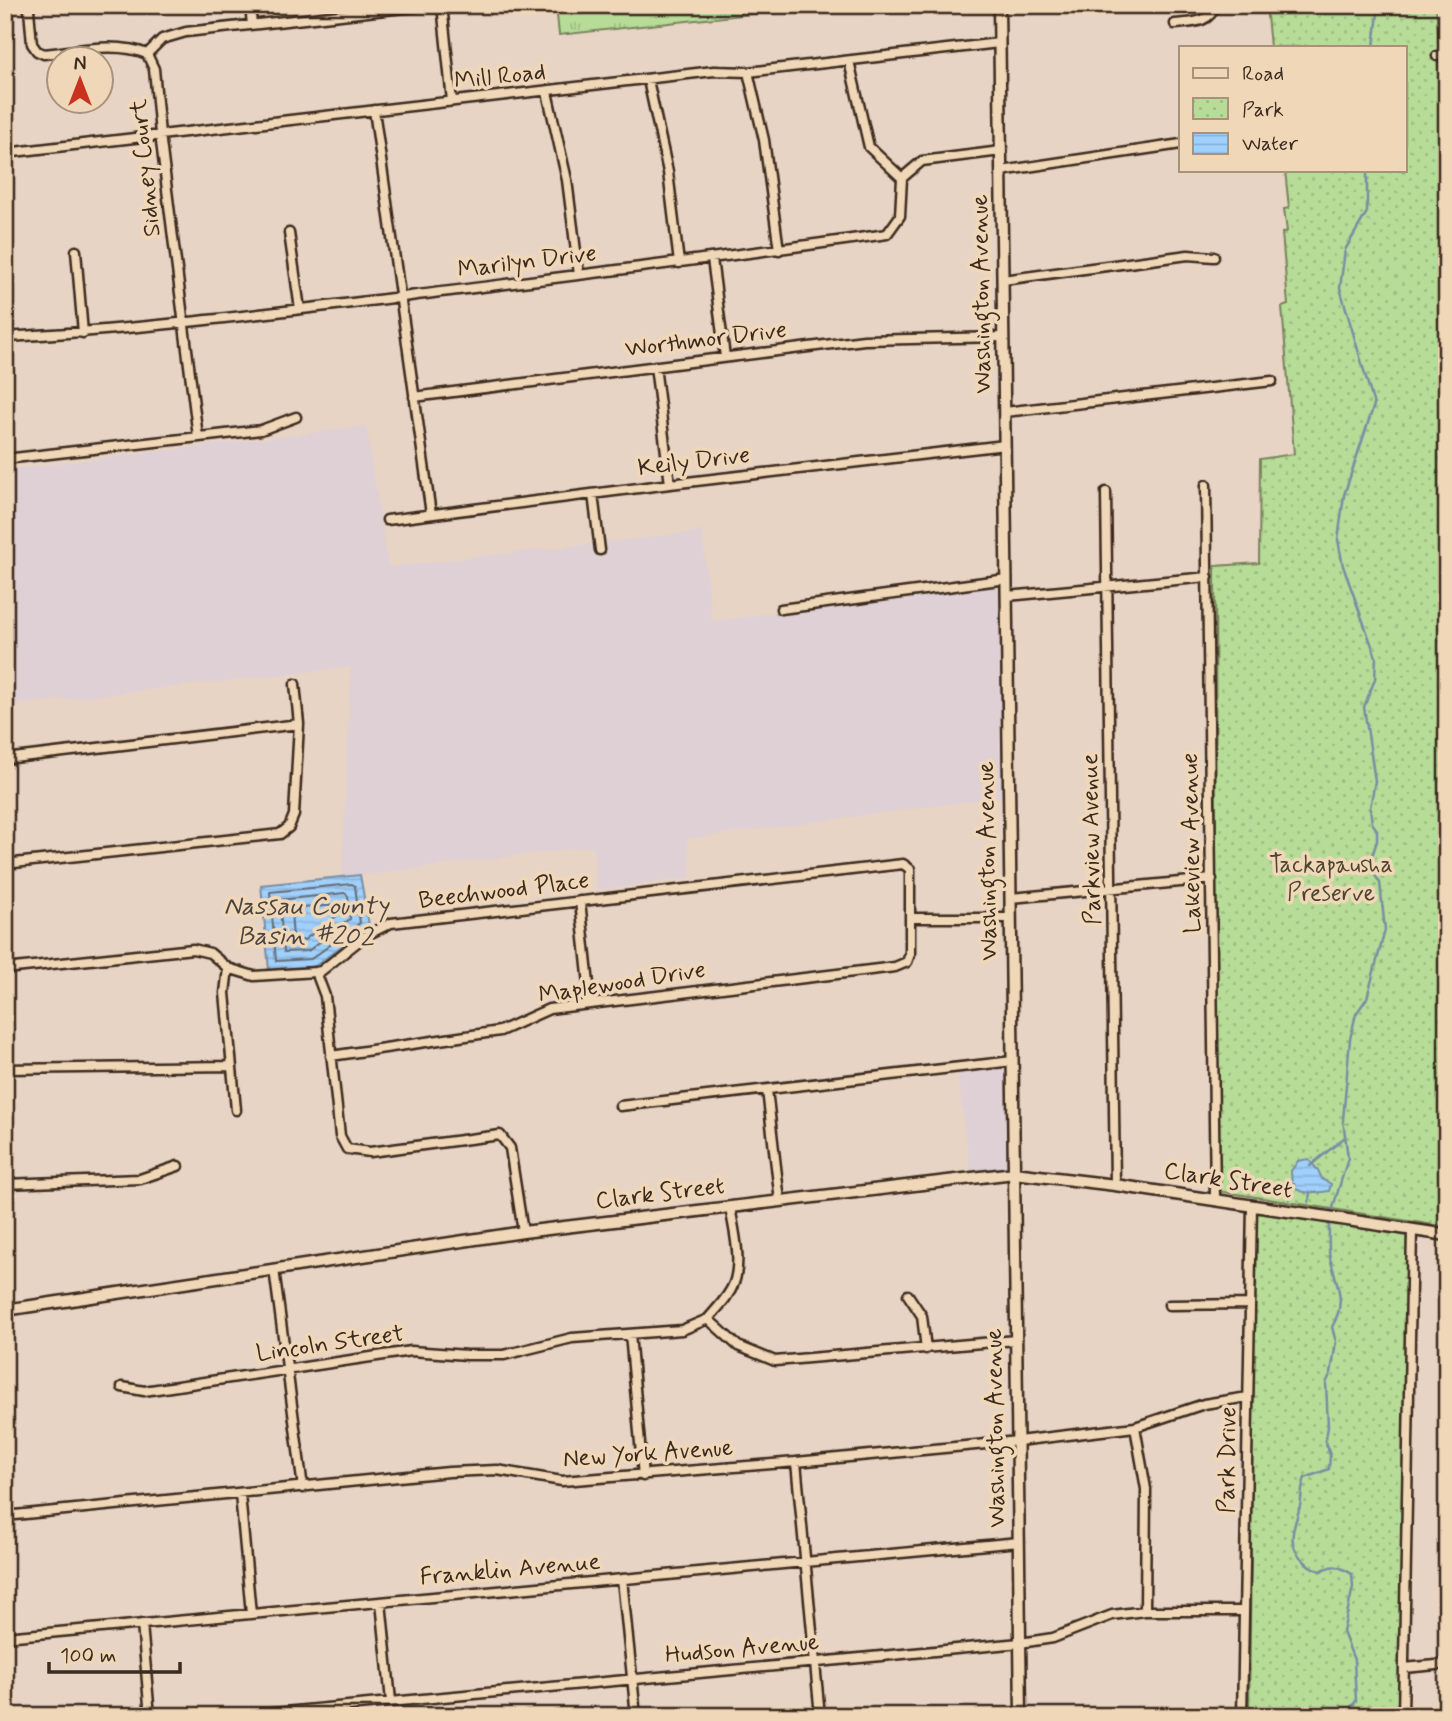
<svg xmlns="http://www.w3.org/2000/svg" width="1452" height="1721" font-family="Mynerve,sans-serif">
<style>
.built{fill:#ded0d4}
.grass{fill:url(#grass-tufts);stroke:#78835b;stroke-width:2}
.park{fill:url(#park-dots);stroke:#78835b;stroke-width:2}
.water{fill:url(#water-rules);stroke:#788ea3;stroke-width:2}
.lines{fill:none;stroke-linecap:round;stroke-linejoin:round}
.shore{stroke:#636c77;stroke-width:2}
.stream{stroke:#788ea3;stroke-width:2.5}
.minor-casing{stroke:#3b2a1e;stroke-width:13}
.tertiary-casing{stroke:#3b2a1e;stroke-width:15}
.minor{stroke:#f0d7b8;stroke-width:8}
.tertiary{stroke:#f0d7b8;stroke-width:10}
.labels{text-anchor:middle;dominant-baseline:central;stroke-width:7;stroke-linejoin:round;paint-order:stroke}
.street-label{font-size:24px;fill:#3b2a1e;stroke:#f0d7b8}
.park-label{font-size:24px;fill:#4d4530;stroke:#f0d7b8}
.water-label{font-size:26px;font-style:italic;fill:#4a433f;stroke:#f0d7b8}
</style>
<defs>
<pattern id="grass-tufts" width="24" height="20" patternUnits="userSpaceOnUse" patternTransform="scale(1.75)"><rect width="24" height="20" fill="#b6dc98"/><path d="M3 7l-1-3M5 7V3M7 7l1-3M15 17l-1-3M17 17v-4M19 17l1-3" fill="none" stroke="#9dbd83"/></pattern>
<pattern id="park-dots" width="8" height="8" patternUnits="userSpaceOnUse" patternTransform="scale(1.75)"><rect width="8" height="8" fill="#b6dc98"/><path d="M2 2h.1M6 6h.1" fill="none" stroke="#9dbd83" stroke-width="1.8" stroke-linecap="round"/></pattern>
<pattern id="water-rules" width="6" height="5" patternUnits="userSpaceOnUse" patternTransform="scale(1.75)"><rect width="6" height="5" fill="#a0d0fc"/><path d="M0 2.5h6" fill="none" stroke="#8bb3d8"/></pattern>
</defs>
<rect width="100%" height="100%" fill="#e8d4c5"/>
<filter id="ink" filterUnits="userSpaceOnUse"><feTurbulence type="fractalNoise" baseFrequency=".0143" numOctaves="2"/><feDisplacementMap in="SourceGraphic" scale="14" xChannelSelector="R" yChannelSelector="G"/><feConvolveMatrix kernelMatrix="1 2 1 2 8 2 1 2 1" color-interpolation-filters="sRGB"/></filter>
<g filter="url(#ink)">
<!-- built -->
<path class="built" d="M366 426 388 567 702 531 712 621 1003 583 1002 797 687 839 691 878 598 890 593 846 342 878 351 667 5 706V470Z
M1011 1063 1012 1171 971 1176 957 1070Z"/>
<!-- grass -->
<path class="grass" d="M556 5H788L789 10 559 35Z"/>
<!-- park -->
<path class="park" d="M1266 5H1436L1447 152V1227L1217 1191 1215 566 1259 563 1260 459 1294 454 1282 307 1288 305 1282 233 1287 231 1284 209 1289 208 1285 170H1405V47H1270Z
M1255 1212 1411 1236 1401 1716H1249Z"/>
<!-- water -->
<path class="water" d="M360 875 369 925 314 967 269 970 261 885Z
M1308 1159 1318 1170 1322 1179 1331 1184 1329 1191C1317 1193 1302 1195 1292 1186L1291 1171 1298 1161Z"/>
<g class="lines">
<!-- shore -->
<path class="shore" d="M352 884 355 886 360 923 311 959 276 961 270 892Z
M345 893 348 896 350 919 308 951 284 952 279 900Z
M336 905 339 907 338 915 304 940H293L291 909Z"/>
<!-- stream -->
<path class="stream" d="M1374 47 1379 5
M1310 1166 1345 1137
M1289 1199 1294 1184
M1309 1202 1310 1192
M1332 1211 1348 1158 1343 1120 1350 1039 1356 1014 1367 998 1385 930 1380 883 1371 869 1370 862 1377 841V830L1372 823 1370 808 1375 781 1364 707 1375 679 1376 657 1343 566 1338 540 1344 495 1374 405 1340 288 1345 250 1367 212V170
M1329 1225C1329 1236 1328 1248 1330 1258 1337 1285 1347 1301 1332 1327L1336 1342 1331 1373 1326 1383 1328 1427 1325 1442 1330 1455 1329 1469 1305 1478C1301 1487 1302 1497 1300 1506 1295 1527 1285 1541 1302 1559 1309 1566 1311 1568 1321 1571 1334 1563 1340 1567 1352 1574L1353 1587 1343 1632 1354 1660 1356 1701 1343 1716"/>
<!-- minor casing -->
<g class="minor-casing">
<path id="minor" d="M31 5 29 10 32 44 37 51 44 54C77 51 116 41 147 54L154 69 160 134 198 437
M250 5 252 25
M442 5 452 101
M1175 24C1191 22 1210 24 1215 5
M147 54 162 39 186 32 431 5
M1437 56 1447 55
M849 61 869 147 902 178
M748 72 764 140 779 250
M648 80 668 172 679 263
M547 92 567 180 579 275
M374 110 431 514
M5 153 714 71 748 72 999 43
M1446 155H1447
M1001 171 1181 144
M289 233 300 309
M76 251 83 333
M712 259 725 357
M1003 280 1188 255 1214 257
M5 337C141 330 275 312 410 296 569 276 728 257 887 234L900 216 902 178 922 161 1001 151
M655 366 670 484
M414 397 864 340 1003 337
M1005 412 1272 381
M5 459 261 430 296 417
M1206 485 1215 1200
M1106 492 1115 1185
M593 494 600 550
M387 520 670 484 1005 445
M1007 596 1208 577
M781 609 1007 579
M5 759 299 724
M5 864 280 834 289 827 294 815 299 724 295 684
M1011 898 1212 879
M580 901 591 1003
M911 918H1010
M228 968 225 993 236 1110
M5 969 193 949 210 953 228 968 254 976 316 972 321 971 365 936 391 923 903 864 910 869V954L907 962 895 967 549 1009 500 1031 331 1056
M316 972 325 996 340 1136 347 1149 370 1152 500 1135 510 1148 523 1232
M5 1069 231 1066
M767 1090 780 1201
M620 1106 1013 1061
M5 1184 140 1179 178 1166
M274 1269 303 1488
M908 1295 922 1316 926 1349
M1169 1305 1250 1304
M708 1319C717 1308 729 1297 734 1283 742 1260 734 1230 730 1207
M630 1334 643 1476
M122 1387 144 1391 411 1351 467 1355H504L572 1338 682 1330 708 1319 738 1346 775 1361 1016 1340
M1135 1427 1146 1489 1145 1611
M796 1462 820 1716
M240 1494 251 1614
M5 1516 449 1472 497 1470 562 1481 796 1462 1018 1441 1135 1427 1204 1404 1248 1397
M622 1579 636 1716
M381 1602 391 1701
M142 1624 150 1716
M5 1637 1019 1542
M1404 1668 1447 1664
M240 1716 1020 1643 1053 1638 1112 1615 1145 1611H1244
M1242 1716 1252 1206
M1403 1716 1412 1230"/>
</g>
<!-- tertiary casing -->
<g class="tertiary-casing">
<path id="tertiary" d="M999 5C1005 575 1015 1146 1021 1716
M5 1310 523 1232 1014 1173 1115 1185 1447 1235"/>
</g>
<!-- minor -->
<use href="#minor" class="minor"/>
<!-- tertiary -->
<use href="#tertiary" class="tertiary"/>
</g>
</g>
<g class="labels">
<!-- street labels -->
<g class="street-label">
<text transform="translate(500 77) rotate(-6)">Mill Road</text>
<text transform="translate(146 168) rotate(-96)">Sidney Court</text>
<text transform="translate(527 262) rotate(-7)">Marilyn Drive</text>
<text transform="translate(982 294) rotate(-91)">Washington Avenue</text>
<text transform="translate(706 340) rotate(-7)">Worthmor Drive</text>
<text transform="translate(694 462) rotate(-7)">Keily Drive</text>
<text transform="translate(1092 839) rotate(-91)">Parkview Avenue</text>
<text transform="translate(1192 843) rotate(-91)">Lakeview Avenue</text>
<text transform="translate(988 861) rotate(-91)">Washington Avenue</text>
<text transform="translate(504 891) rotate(-7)">Beechwood Place</text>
<text transform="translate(622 983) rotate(-9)">Maplewood Drive</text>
<text transform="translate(1228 1181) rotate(9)">Clark Street</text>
<text transform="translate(660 1194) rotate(-7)">Clark Street</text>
<text transform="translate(330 1344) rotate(-8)">Lincoln Street</text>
<text transform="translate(996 1428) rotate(-91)">Washington Avenue</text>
<text transform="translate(648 1454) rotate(-4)">New York Avenue</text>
<text transform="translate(1228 1460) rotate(-89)">Park Drive</text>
<text transform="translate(510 1570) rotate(-5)">Franklin Avenue</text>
<text transform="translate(742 1649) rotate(-5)">Hudson Avenue</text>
</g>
<!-- park labels -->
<g class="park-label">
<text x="1331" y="865">Tackapausha<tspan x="1331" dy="28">Preserve</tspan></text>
</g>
<!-- water labels -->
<g class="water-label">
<text x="306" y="907">Nassau County<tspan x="306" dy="30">Basin #202</tspan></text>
</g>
</g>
<!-- margin -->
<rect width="1452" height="1721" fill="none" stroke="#f0d7b8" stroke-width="28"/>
<rect x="14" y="14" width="1424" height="1693" fill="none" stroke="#3b2a1e" stroke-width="2.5" filter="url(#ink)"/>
<!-- legend -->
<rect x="1179" y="46" width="228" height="126" fill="#f0d7b8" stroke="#a8927a" stroke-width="2"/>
<rect x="1193" y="68" width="35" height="10" fill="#f0d7b8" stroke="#a8927a" stroke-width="2"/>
<text x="1242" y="80" font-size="21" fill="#3b2a1e">Road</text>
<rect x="1193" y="98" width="35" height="21" fill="url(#park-dots)" stroke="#a8927a" stroke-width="2"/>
<text x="1242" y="116" font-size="21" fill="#3b2a1e">Park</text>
<rect x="1193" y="133" width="35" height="21" fill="url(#water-rules)" stroke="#a8927a" stroke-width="2"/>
<text x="1242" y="150" font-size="21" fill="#3b2a1e">Water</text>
<!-- north arrow -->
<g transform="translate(80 80)"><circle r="33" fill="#f0d7b8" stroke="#a8927a" stroke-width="2"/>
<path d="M0-5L12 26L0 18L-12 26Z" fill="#c8321e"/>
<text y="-10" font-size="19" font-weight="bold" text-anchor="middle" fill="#3b2a1e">N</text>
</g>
<!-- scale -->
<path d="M49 1662v10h131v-10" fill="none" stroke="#3b2a1e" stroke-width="3.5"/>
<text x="60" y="1662" font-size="21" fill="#3b2a1e" stroke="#f0d7b8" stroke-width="5" paint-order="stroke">100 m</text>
</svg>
